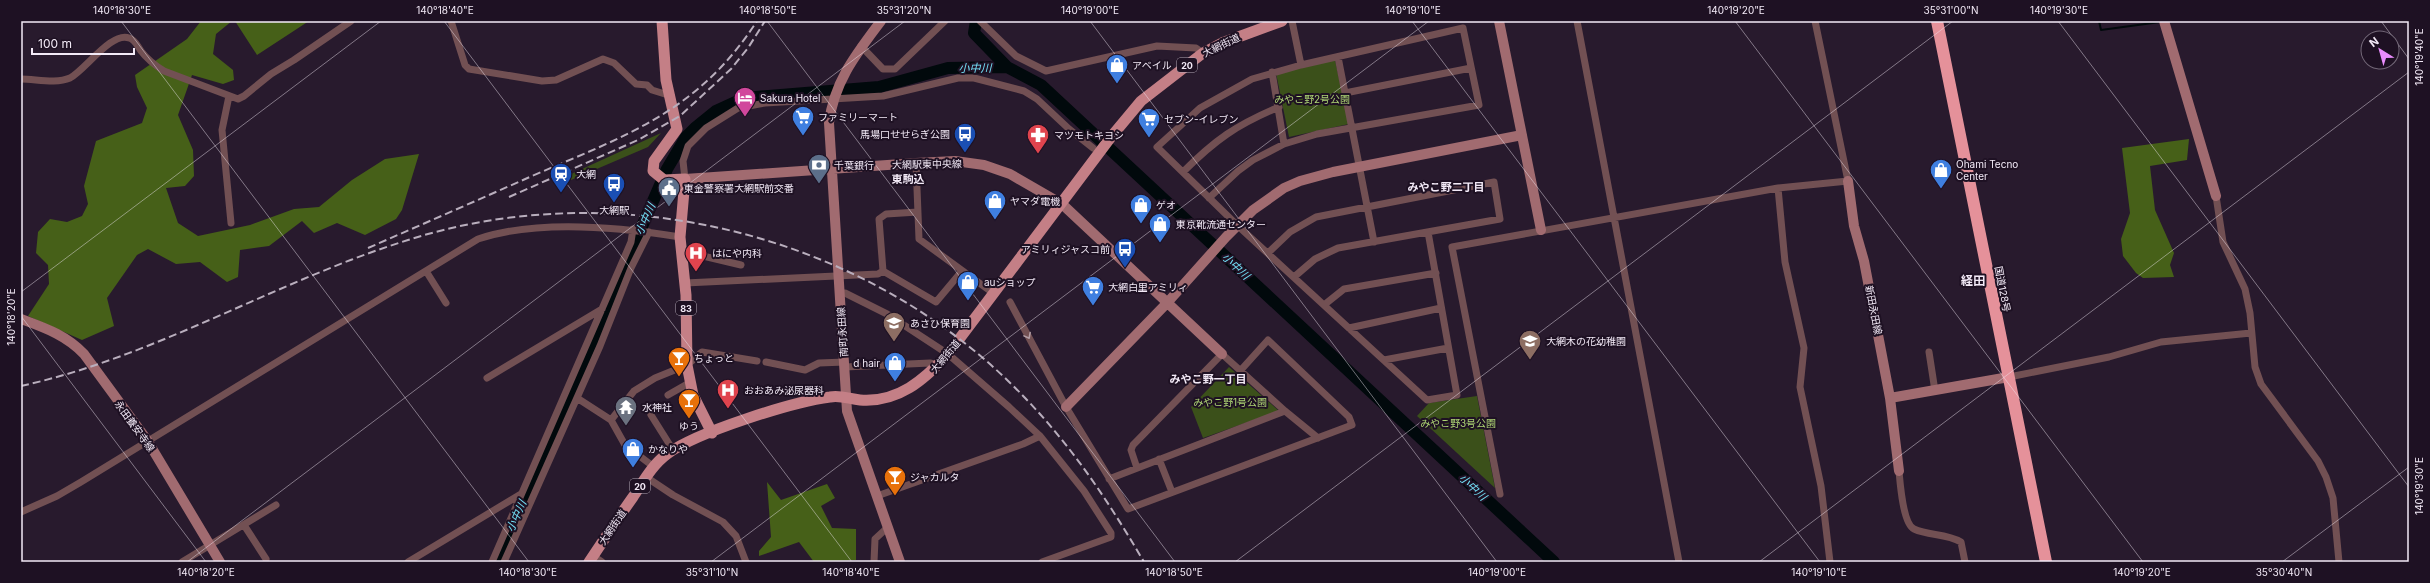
<svg xmlns="http://www.w3.org/2000/svg" width="2430" height="583" font-family="Inter,'Noto Sans JP',sans-serif">
<style>
.green{fill:#3b501a}
.forest{fill:#466018}
.lines{fill:none;stroke-linecap:round;stroke-linejoin:round}
.stream{stroke:#01090c;stroke-width:2}
.river{stroke:#01090c;stroke-width:12}
.street{stroke:#725053;stroke-width:7}
.secondary{stroke:#a16b70;stroke-width:10}
.primary{stroke:#c47f86;stroke-width:11}
.highway{stroke:#e5919a;stroke-width:12}
.rail{stroke:#b9aebd;stroke-width:2;stroke-dasharray:8 4;stroke-linecap:butt}
.oneway{stroke:#b29da5}
.ticks{fill:none;stroke:#f3eaf7;stroke-width:1;stroke-opacity:0.45}
.labels{text-anchor:middle;dominant-baseline:central;stroke-width:4;stroke-linejoin:round;paint-order:stroke}
.shield{fill:#1e1123;stroke:#b3a9b7;stroke-width:1}
.shield-label{font-size:9px;font-weight:bold;fill:#f3eaf7}
.street-label{font-size:10px;fill:#f3eaf7;stroke:#1e1123}
.poi-label{font-size:10px;fill:#f3eaf7;stroke:#1e1123;text-anchor:start}
.park-label{font-size:10px;fill:#afd675;stroke:#1e1123}
.water-label{font-size:11px;font-style:italic;fill:#74e2f9;stroke:#1e1123}
.neighbourhood-label{font-size:11px;font-weight:bold;fill:#f3eaf7;stroke:#1e1123}
.quarter-label{font-size:12px;font-weight:bold;fill:#f3eaf7;stroke:#1e1123}
.neatline{fill:none;stroke:#f3eaf7;stroke-width:1.5}
.ticks-label{font-size:10px;text-anchor:middle;fill:#f3eaf7}
</style>
<rect width="100%" height="100%" fill="#281a2d"/>
<!-- green -->
<path class="green" d="M1335 60 1349 124 1289 137 1276 73Z
M661 133 648 147 571 180V174Z
M1229 367 1279 411 1203 438 1191 407Z
M1477 396 1495 488 1417 416 1429 403Z"/>
<!-- forest -->
<path class="forest" d="M201 21H232L216 34 213 54 233 70 234 80 223 84 192 75 178 115 193 150 194 176 185 186 166 188 178 223 198 236 250 225 294 209 319 207 352 180 385 159 419 154 402 210 396 219 365 235 337 223 314 233 302 221 269 246 240 250 238 277 227 282 200 262 176 264 148 249 137 255 107 298 114 326 82 340 28 316 49 284 48 265 36 253 38 232 50 219 67 222 82 216 88 204 84 186 96 141 142 123 147 108 137 87 135 75 187 39Z
M235 21H309L257 55Z
M2189 139 2187 160 2150 166 2155 210 2174 253 2170 265 2174 277 2143 278 2136 273 2123 256 2121 239 2130 213 2122 148Z
M767 482 781 500 827 484 835 498 821 506 832 528 856 529V560L814 562 799 542 759 556V551L771 537Z"/>
<g class="lines">
<!-- stream -->
<path class="stream" d="M2099 21 2101 30 2160 22"/>
<!-- river -->
<path class="river" d="M976 21 974 33 1007 67
M496 562 667 169 686 137 695 128 716 111 740 100 756 97 879 87 948 68 1007 67 1041 85 1554 562"/>
<!-- street -->
<path class="street" d="M451 21 465 65 469 69 542 81 556 80 603 59 614 63 636 84 647 85 652 90 668 95
M980 21 1016 56 1046 71 1157 46 1196 48 1203 53
M1292 21 1301 65
M1577 21 1679 562
M861 46 883 69H895L945 21
M1338 57 1374 242
M1272 72 1284 144
M21 79C36 79 56 84 70 78 85 70 112 31 129 38 136 40 137 46 141 51 147 59 156 66 164 71L238 99 244 96 271 74 294 60 351 21
M1345 93 1471 68
M229 96 222 130 231 223
M916 163 919 239 993 293
M1183 172C1215 140 1236 125 1279 107
M685 179 683 161 688 146 706 128 738 108 765 103 883 96 958 78H974L1024 91 1037 99 1069 129 1093 148
M1778 188 1785 262 1804 348 1800 387 1821 486 1830 562
M2216 196 2223 242 2245 289 2250 313 2255 367 2261 384 2318 461 2326 477 2333 498 2339 562
M1209 198 1238 171 1253 160 1284 144 1317 134 1479 105 1463 28 1301 65 1252 79 1200 108 1157 147 1238 226 1427 400 1457 395 1428 232
M918 212 886 214 879 219 883 271 936 302 962 271
M682 251 741 265
M1268 253 1290 232 1316 217 1494 182 1500 219 1338 248 1315 259 1294 277
M426 271 446 303
M685 283 878 274 883 271
M839 293H845L887 314 948 354 1009 407 1040 436 1084 491 1111 533V537L1042 562
M1010 302 1066 407 1128 509 1352 425 1349 417 1268 340 1240 371
M1324 305 1344 289 1436 273
M1349 328 1441 308
M1929 352 1935 391
M1384 360 1448 348
M766 362 805 370 819 363 845 362
M845 367 930 363 938 365
M2009 377 2109 357 2161 342 2251 333
M487 378 602 309
M668 395 689 383
M577 398 611 420 625 445 654 467
M651 415 673 450
M611 420 634 391 655 378 687 365 702 352 757 361
M1159 459 1172 492
M1137 468 1131 450 1133 445 1222 354 1285 411 1318 438
M1899 471C1900 482 1903 524 1914 529 1929 536 1946 533 1961 542L1965 562
M646 477 673 495 723 522 736 536 746 562
M1109 479 1285 411
M1500 494 1452 247 1778 188 1848 181 1815 21
M877 496 1023 444 1040 436
M21 512 57 496 81 482 478 239C538 219 619 227 680 237
M244 525 266 559
M593 556 602 562
M182 562 276 505
M408 562 521 494
M492 562 631 242 633 229
M504 562 600 346 631 268 649 232
M874 562 875 539 888 527"/>
<!-- secondary -->
<path class="secondary" d="M881 21C857 53 834 81 829 123L847 411 900 562
M1499 21 1541 230
M2164 21 2216 196
M685 179 916 163 955 161 984 165 1010 174 1062 204 1222 354
M1848 181 1854 226 1864 261 1890 398 1899 471
M21 319C45 328 66 335 84 354L147 440 220 562
M1890 398 2009 377
M1066 407 1167 303 1226 237 1253 210 1284 188 1300 181 1333 172 1522 135"/>
<!-- primary -->
<path class="primary" d="M662 21 666 80 677 129 654 161 653 171 664 180 685 179 680 237 686 295 687 365 693 395 712 433
M589 562C604 540 618 518 633 497 643 482 652 465 667 454 697 432 792 402 830 397 841 395 849 399 860 400 898 403 924 380 948 354L1111 137 1141 101 1203 53 1222 43 1282 21"/>
<!-- highway -->
<path class="highway" d="M1937 21 2046 562"/>
<!-- rail -->
<path class="rail" d="M509 197 638 140 680 116 731 69 748 48 765 21
M368 248C423 224 478 200 532 176 627 135 698 112 757 21
M21 386C157 356 276 281 408 240 611 175 849 230 1004 377 1063 433 1103 492 1144 562"/>
</g>
<!-- one-way arrows -->
<defs><path id="oneway-chevron" d="M-2-3.5L2.5 0L-2 3.5" fill="none" stroke-width="1.6" stroke-linecap="round" stroke-linejoin="round"/></defs>
<use class="oneway" href="#oneway-chevron" transform="translate(1028 336) rotate(62)"/>
<!-- ticks -->
<path class="ticks" d="M121 21 529 562M444 21 852 562M767 21 1175 562M1090 21 1497 562M1412 21 1820 562M1735 21 2143 562M2058 21 2409 487M2381 21 2409 59M21 292 381 21M21 316 206 562M187 562 905 21M711 562 1429 21M1235 562 1953 21M1759 562 2409 72M2282 562 2409 467"/>
<!-- icons -->
<defs>
<g id="shop-pin" transform="scale(1.15)"><path d="M0 17L-7.5 6A9.5 9.5 0 1 1 7.5 6Z" fill="#3f7fe0" stroke="#1e1123"/><path d="M-5-2.5h2.3a2.7 3.5 0 0 1 5.4 0H5L5.5 6h-11ZM-1.5-2.5h3a1.5 2.3 0 0 0-3 0Z" fill="#fff"/></g>
<g id="hotel-pin" transform="scale(1.15)"><path d="M0 17L-7.5 6A9.5 9.5 0 1 1 7.5 6Z" fill="#d1479c" stroke="#1e1123"/><path d="M-6-4.5h1.5V1H6V5H4.5V3h-9V5H-6ZM-4 0a1.8 1.8 0 1 1 3.6 0ZM.5 0V-2.5h3Q6-2.5 6 0Z" fill="#fff"/></g>
<g id="supermarket-pin" transform="scale(1.15)"><path d="M0 17L-7.5 6A9.5 9.5 0 1 1 7.5 6Z" fill="#3f7fe0" stroke="#1e1123"/><path d="M-6-5.5h2.5l.6 2H6L4.5 2H-2.5L-4.4-4H-6ZM-1.5 3.2a1.3 1.3 0 1 0 .1 0ZM3 3.2a1.3 1.3 0 1 0 .1 0Z" fill="#fff"/></g>
<g id="bus-pin" transform="scale(1.15)"><path d="M0 17L-7.5 6A9.5 9.5 0 1 1 7.5 6Z" fill="#1a4fb4" stroke="#1e1123"/><path d="M-5-6H5V4H4V6H2V4H-2V6H-4V4H-5ZM-3.5-4V0h7V-4ZM-3.5 1.2v1.5H-2V1.2ZM2 1.2v1.5H3.5V1.2Z" fill="#fff"/></g>
<g id="pharmacy-pin" transform="scale(1.15)"><path d="M0 17L-7.5 6A9.5 9.5 0 1 1 7.5 6Z" fill="#e0444e" stroke="#1e1123"/><path d="M-2-6h4v4h4v4h-4v4h-4v-4h-4v-4h4Z" fill="#fff"/></g>
<g id="bank-pin" transform="scale(1.15)"><path d="M0 17L-7.5 6A9.5 9.5 0 1 1 7.5 6Z" fill="#5c6f8a" stroke="#1e1123"/><path d="M-6-4H6V4H-6ZM0-2.3a2.3 2.3 0 1 0 0 4.6a2.3 2.3 0 1 0 0-4.6Z" fill="#fff"/></g>
<g id="station-pin" transform="scale(1.15)"><path d="M0 17L-7.5 6A9.5 9.5 0 1 1 7.5 6Z" fill="#1a4fb4" stroke="#1e1123"/><path d="M-3-6H3Q5-6 5-4V2Q5 4 3 4L4.5 6H3L1.5 4h-3L-3 6H-4.5L-3 4Q-5 4-5 2V-4Q-5-6-3-6ZM-3.5-4v3h7v-3ZM-3.5 1v1.5H-2V1ZM2 1v1.5H3.5V1Z" fill="#fff"/></g>
<g id="civic-pin" transform="scale(1.15)"><path d="M0 17L-7.5 6A9.5 9.5 0 1 1 7.5 6Z" fill="#5c6f8a" stroke="#1e1123"/><path d="M-.6-6.5H3V-4.5H.6V-3L4-1V1h2V6H-6V1h2V-1L-.6-3ZM-1.2 2.5V6h2.4V2.5Z" fill="#fff"/></g>
<g id="hospital-pin" transform="scale(1.15)"><path d="M0 17L-7.5 6A9.5 9.5 0 1 1 7.5 6Z" fill="#e0444e" stroke="#1e1123"/><path d="M-5-5h3v3.5h4V-5h3V5h-3V1.5h-4V5h-3Z" fill="#fff"/></g>
<g id="school-pin" transform="scale(1.15)"><path d="M0 17L-7.5 6A9.5 9.5 0 1 1 7.5 6Z" fill="#8d6e63" stroke="#1e1123"/><path d="M0-5L7-2L0 1L-7-2ZM-4 1L0 2.5L4 1V4Q0 6-4 4Z" fill="#fff"/></g>
<g id="bar-pin" transform="scale(1.15)"><path d="M0 17L-7.5 6A9.5 9.5 0 1 1 7.5 6Z" fill="#e8710a" stroke="#1e1123"/><path d="M-6-5H6L.8 .8V4.5H3.5V6h-7V4.5H-.8V.8Z" fill="#fff"/></g>
<g id="temple-pin" transform="scale(1.15)"><path d="M0 17L-7.5 6A9.5 9.5 0 1 1 7.5 6Z" fill="#6b7280" stroke="#1e1123"/><path d="M0-6L5-2H3V0L6.5 2.5H4V6H1.5V3h-3V6H-4V2.5H-6.5L-3 0V-2H-5Z" fill="#fff"/></g>
</defs>
<g fill-rule="evenodd">
<use href="#shop-pin" x="1117" y="65"/>
<use href="#hotel-pin" x="745" y="98"/>
<use href="#supermarket-pin" x="803" y="117"/>
<use href="#supermarket-pin" x="1149" y="119"/>
<use href="#bus-pin" x="965" y="134"/>
<use href="#pharmacy-pin" x="1038" y="135"/>
<use href="#bank-pin" x="819" y="165"/>
<use href="#shop-pin" x="1941" y="170"/>
<use href="#station-pin" x="561" y="174"/>
<use href="#bus-pin" x="614" y="184"/>
<use href="#civic-pin" x="669" y="188"/>
<use href="#shop-pin" x="995" y="201"/>
<use href="#shop-pin" x="1141" y="205"/>
<use href="#shop-pin" x="1160" y="224"/>
<use href="#bus-pin" x="1125" y="249"/>
<use href="#hospital-pin" x="696" y="253"/>
<use href="#shop-pin" x="968" y="282"/>
<use href="#supermarket-pin" x="1093" y="287"/>
<use href="#school-pin" x="894" y="323"/>
<use href="#school-pin" x="1530" y="341"/>
<use href="#bar-pin" x="679" y="358"/>
<use href="#shop-pin" x="895" y="363"/>
<use href="#hospital-pin" x="728" y="390"/>
<use href="#bar-pin" x="689" y="400"/>
<use href="#temple-pin" x="626" y="407"/>
<use href="#shop-pin" x="633" y="449"/>
<use href="#bar-pin" x="895" y="477"/>
</g>
<g class="labels">
<!-- shield labels -->
<g class="shield">
<rect x="1177" y="58" width="20" height="14" rx="3"/>
<rect x="676" y="301" width="20" height="14" rx="3"/>
<rect x="630" y="479" width="20" height="14" rx="3"/>
</g>
<g class="shield-label">
<text x="1187" y="65">20</text>
<text x="686" y="308">83</text>
<text x="640" y="486">20</text>
</g>
<!-- street labels -->
<g class="street-label">
<text transform="translate(1221 45) rotate(-26)">大網街道</text>
<text transform="translate(927 164) rotate(-1)">大網駅東中央線</text>
<text transform="translate(2003 289) rotate(79)">国道128号</text>
<text transform="translate(1874 310) rotate(79)">新田永田線</text>
<text transform="translate(842 332) rotate(-94)">南町永田線</text>
<text transform="translate(945 356) rotate(-50)">大網街道</text>
<text transform="translate(135 426) rotate(54)">永田養安寺線</text>
<text transform="translate(612 527) rotate(-56)">大網街道</text>
</g>
<!-- poi labels -->
<g class="poi-label">
<text x="1132" y="65">アベイル</text>
<text x="760" y="98">Sakura Hotel</text>
<text x="818" y="117">ファミリーマート</text>
<text x="1164" y="119">セブン-イレブン</text>
<text x="950" y="134" text-anchor="end">馬場口せせらぎ公園</text>
<text x="1054" y="135">マツモトキヨシ</text>
<text x="1956" y="164">Ohami Tecno<tspan x="1956" dy="12">Center</tspan></text>
<text x="834" y="165">千葉銀行</text>
<text x="576" y="174">大網</text>
<text x="684" y="188">東金警察署大網駅前交番</text>
<text x="1010" y="201">ヤマダ電機</text>
<text x="1156" y="205">ゲオ</text>
<text x="614" y="210" text-anchor="middle">大網駅</text>
<text x="1176" y="224">東京靴流通センター</text>
<text x="1110" y="249" text-anchor="end">アミリィジャスコ前</text>
<text x="712" y="253">はにや内科</text>
<text x="984" y="282">auショップ</text>
<text x="1108" y="287">大網白里アミリィ</text>
<text x="910" y="323">あさひ保育園</text>
<text x="1546" y="341">大網木の花幼稚園</text>
<text x="694" y="358">ちょっと</text>
<text x="880" y="363" text-anchor="end">d hair</text>
<text x="744" y="390">おおあみ泌尿器科</text>
<text x="642" y="407">水神社</text>
<text x="689" y="426" text-anchor="middle">ゆう</text>
<text x="648" y="449">かなりや</text>
<text x="910" y="477">ジャカルタ</text>
</g>
<!-- park labels -->
<g class="park-label">
<text x="1312" y="99">みやこ野2号公園</text>
<text x="1230" y="402">みやこ野1号公園</text>
<text x="1458" y="423">みやこ野3号公園</text>
</g>
<!-- water labels -->
<g class="water-label">
<text x="975" y="68">小中川</text>
<text transform="translate(645 219) rotate(-66)">小中川</text>
<text transform="translate(1236 266) rotate(43)">小中川</text>
<text transform="translate(1473 487) rotate(43)">小中川</text>
<text transform="translate(516 516) rotate(-66)">小中川</text>
</g>
<!-- neighbourhood labels -->
<g class="neighbourhood-label">
<text x="908" y="179">東駒込</text>
<text x="1446" y="187">みやこ野二丁目</text>
<text x="1208" y="379">みやこ野一丁目</text>
</g>
<!-- quarter labels -->
<g class="quarter-label">
<text x="1973" y="280">経田</text>
</g>
</g>
<!-- border -->
<rect width="2430" height="583" fill="none" stroke="#1e1123" stroke-width="44"/>
<!-- north arrow -->
<g transform="translate(2380 50) rotate(323)"><circle r="19" fill="#1e1123" stroke="#736878"/>
<path d="M0-3L7 15L0 10L-7 15Z" fill="#ea8dfd"/>
<text y="-6" font-size="11" font-weight="bold" text-anchor="middle" fill="#f3eaf7">N</text>
</g>
<!-- scale -->
<path d="M32 48v6h102v-6" fill="none" stroke="#f3eaf7" stroke-width="2"/>
<text x="38" y="48" font-size="12" fill="#f3eaf7" stroke="#1e1123" stroke-width="3" paint-order="stroke">100 m</text>
<rect x="22" y="22" width="2386" height="539" class="neatline"/>
<g class="ticks-label">
<text x="122" y="14">140°18'30"E</text>
<text x="445" y="14">140°18'40"E</text>
<text x="768" y="14">140°18'50"E</text>
<text x="904" y="14">35°31'20"N</text>
<text x="1090" y="14">140°19'00"E</text>
<text x="1413" y="14">140°19'10"E</text>
<text x="1736" y="14">140°19'20"E</text>
<text x="1951" y="14">35°31'00"N</text>
<text x="2059" y="14">140°19'30"E</text>
<text transform="translate(2419 57) rotate(-90)" y="4">140°19'40"E</text>
<text transform="translate(11 317) rotate(-90)" y="4">140°18'20"E</text>
<text transform="translate(2419 486) rotate(-90)" y="4">140°19'30"E</text>
<text x="206" y="576">140°18'20"E</text>
<text x="528" y="576">140°18'30"E</text>
<text x="712" y="576">35°31'10"N</text>
<text x="851" y="576">140°18'40"E</text>
<text x="1174" y="576">140°18'50"E</text>
<text x="1497" y="576">140°19'00"E</text>
<text x="1819" y="576">140°19'10"E</text>
<text x="2142" y="576">140°19'20"E</text>
<text x="2284" y="576">35°30'40"N</text>
</g>
</svg>
